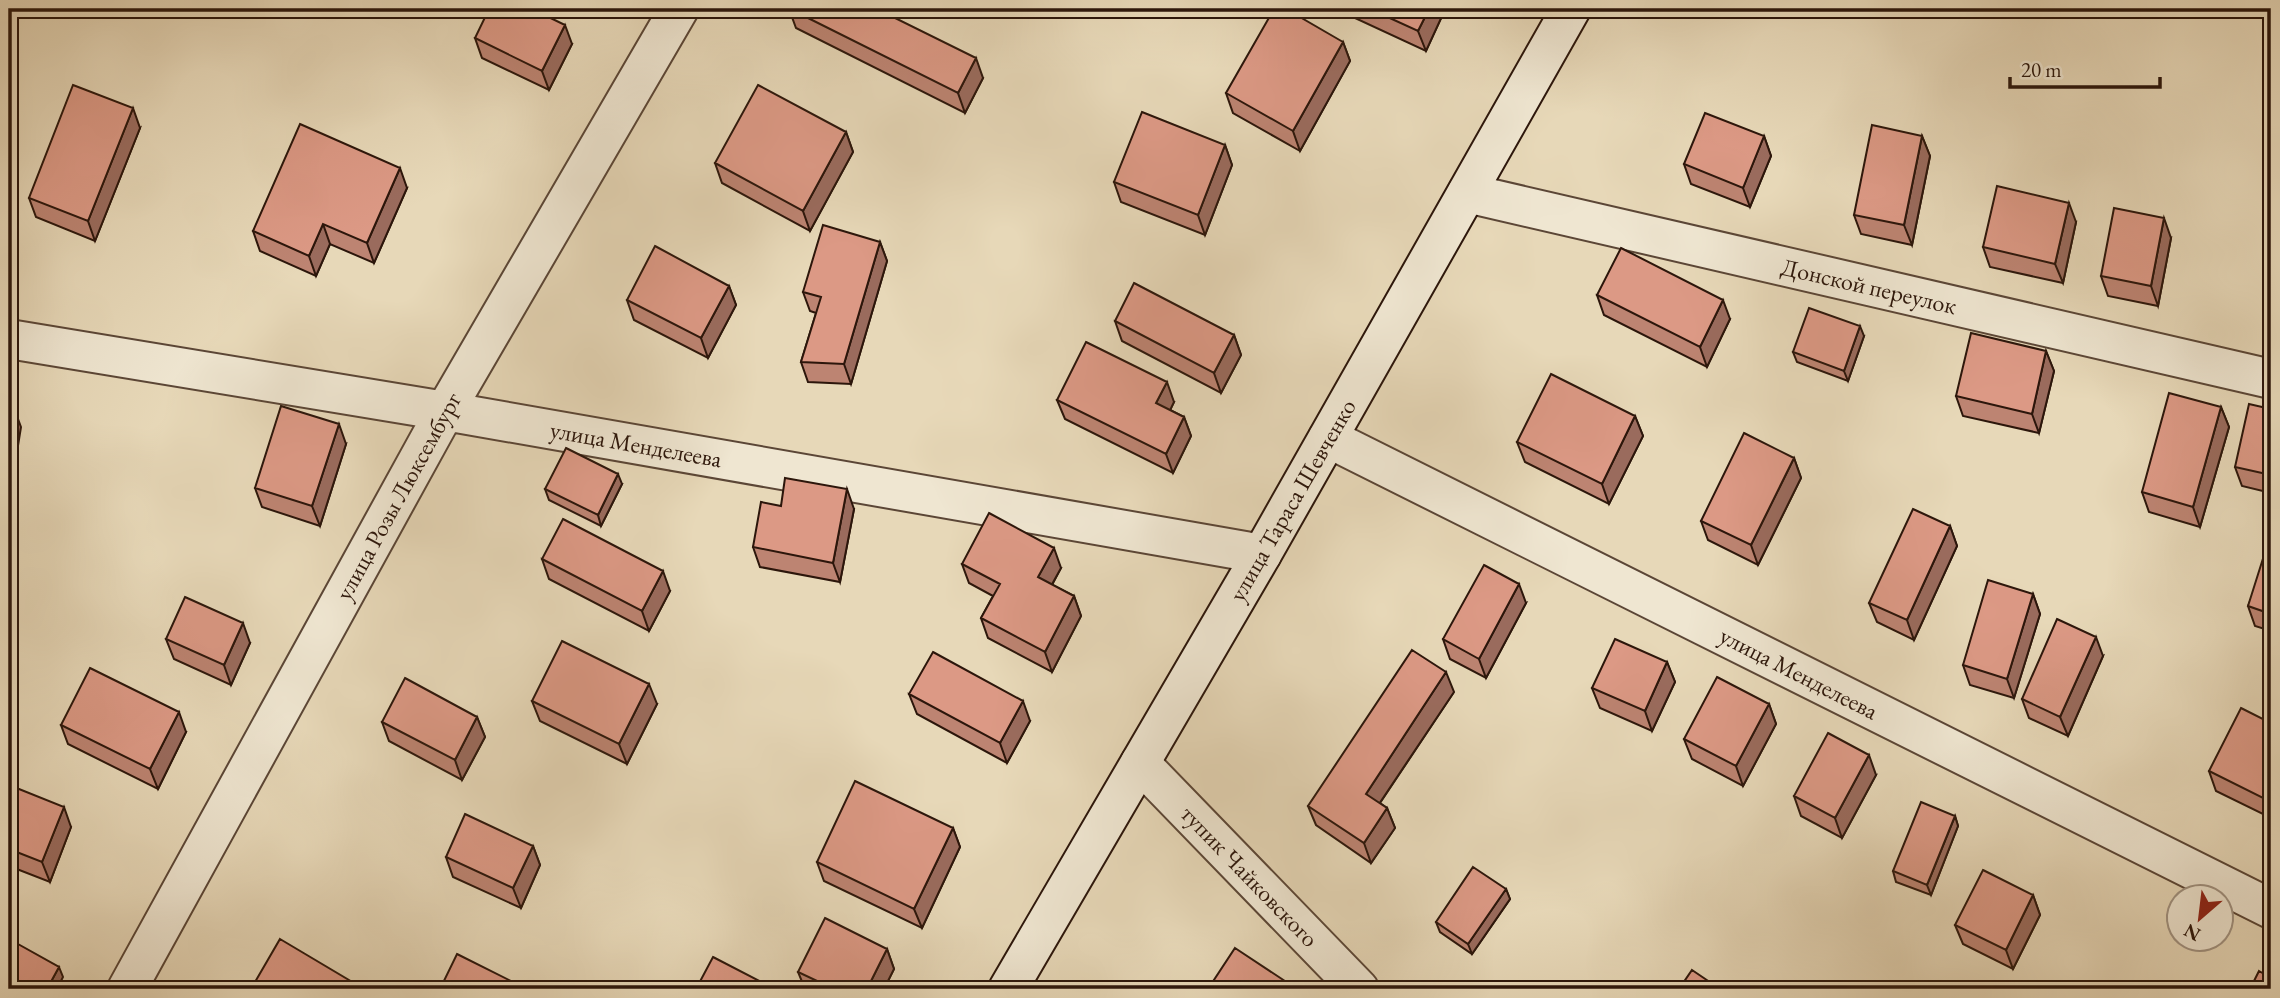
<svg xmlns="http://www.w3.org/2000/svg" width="2280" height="998" font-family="'EB Garamond',serif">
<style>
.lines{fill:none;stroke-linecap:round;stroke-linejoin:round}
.street-casing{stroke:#5b4636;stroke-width:42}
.secondary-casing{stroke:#2c160b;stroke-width:42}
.street{stroke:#efe6d1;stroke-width:38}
.secondary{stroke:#efe6d1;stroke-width:38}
.wall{fill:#bd8472;stroke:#2c160b;stroke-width:2}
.shaded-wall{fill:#9a6b5d;stroke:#2c160b;stroke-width:2}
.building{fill:#dc9985;stroke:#2c160b;stroke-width:2}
.labels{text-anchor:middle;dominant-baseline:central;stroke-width:6;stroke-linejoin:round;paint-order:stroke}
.street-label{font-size:24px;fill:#2c160b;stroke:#efe6d1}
</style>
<rect width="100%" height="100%" fill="#e7d8b8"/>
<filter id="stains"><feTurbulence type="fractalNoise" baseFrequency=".00286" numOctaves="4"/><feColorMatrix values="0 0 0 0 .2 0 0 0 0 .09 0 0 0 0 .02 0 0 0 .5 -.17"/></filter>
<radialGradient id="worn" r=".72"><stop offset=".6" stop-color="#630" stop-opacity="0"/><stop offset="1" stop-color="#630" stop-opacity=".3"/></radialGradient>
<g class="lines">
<!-- street casing -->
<g class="street-casing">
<path id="street" d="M1467 193 2271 379
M9 339 445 411 1262 554
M1328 438 2271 909
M1140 763 1359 989
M127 989 445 411 679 9"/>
</g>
<!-- secondary casing -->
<g class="secondary-casing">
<path id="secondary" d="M1008 989 1262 554 1571 9"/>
</g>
<!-- street -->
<use href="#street" class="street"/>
<!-- secondary -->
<use href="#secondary" class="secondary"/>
</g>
<!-- wall -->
<path class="wall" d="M789 9 983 78 965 113 796 28Z
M1341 9H1441L1443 14 1426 51 1342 12Z
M475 38 572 44 549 90 482 58Z
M1343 42 1350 61 1300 151 1233 113 1226 93Z
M140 128 95 241 36 217 29 198Z
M846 132 853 152 810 231 722 183 715 163Z
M1764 136 1771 156 1750 207 1691 184 1684 164Z
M1922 136 1930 156 1912 245 1861 234 1854 215Z
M1225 145 1232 165 1205 235 1121 202 1114 182Z
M407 188 374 263 330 244 316 276 260 251 253 231Z
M2076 222 2063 283 1990 267 1983 247Z
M2171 238 2158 306 2108 296 2101 276Z
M880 242 887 261 851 384 808 382 801 362 816 313 810 311 803 292Z
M729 286 736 305 708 358 634 320 627 300Z
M1597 295 1730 319 1707 367 1604 315Z
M1115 321 1234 335 1241 355 1221 393 1122 341Z
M1864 336 1848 381 1797 362 1793 352Z
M2046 351 2054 371 2039 433 1963 416 1956 396Z
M1057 400 1174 402 1170 410 1184 417 1191 436 1173 473 1065 419Z
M2221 407 2229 427 2200 527 2149 512 2142 492Z
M2271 409V493L2242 486 2235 467Z
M1635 416 1643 436 1609 504 1525 462 1517 442Z
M346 444 320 526 262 507 255 488Z
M1794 458 1801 478 1758 565 1708 540 1701 521Z
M622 484 601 526 549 500 545 489Z
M781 506 854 509 840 582 760 567 753 547Z
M1950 526 1957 546 1914 640 1877 622 1869 603Z
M2271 551V631L2255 626 2248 606Z
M542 559 670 591 649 631 549 579Z
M962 564 1061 568 1052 585 1074 596 1081 616 1052 672 988 638 981 618 993 596 969 583Z
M2033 594 2040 614 2014 698 1970 685 1963 665Z
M1526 603 1486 678 1450 659 1443 639Z
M166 639 250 643 231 685 174 659Z
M2103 656 2068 736 2029 718 2022 699Z
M1667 662 1675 682 1652 731 1600 708 1592 688Z
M1454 692 1380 803 1387 808 1395 828 1371 863 1316 825 1308 806Z
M909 694 1030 721 1007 763 917 714Z
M532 701 657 704 627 764 540 721Z
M1769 704 1776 724 1743 786 1692 759 1684 739Z
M477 717 485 737 462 780 389 741 382 722Z
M2271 723V818L2216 791 2209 771Z
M61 725 186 732 158 789 68 744Z
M1876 775 1842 838 1801 816 1794 796Z
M9 785 71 827 50 882 9 866Z
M1955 816 1958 826 1931 895 1896 882 1893 871Z
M953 828 960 847 922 928 824 881 817 862Z
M533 846 540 865 521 908 453 877 446 857Z
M1506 889 1510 899 1472 954 1440 932 1436 922Z
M2033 895 2040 915 2013 969 1963 944 1955 925Z
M887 949 894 969 884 989H805L798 972Z
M255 982 364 989H258Z"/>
<!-- shaded-wall -->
<path class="shaded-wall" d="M1429 9H1441L1443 14 1426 51 1418 31Z
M565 25 572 44 549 90 542 71Z
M1343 42 1350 61 1300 151 1293 131Z
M976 58 983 78 965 113 958 93Z
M133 108 140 128 95 241 88 221Z
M846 132 853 152 810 231 803 211Z
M1764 136 1771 156 1750 207 1743 188Z
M1922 136 1930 156 1912 245 1904 225Z
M1225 145 1232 165 1205 235 1198 215Z
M400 168 407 188 374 263 367 243Z
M2069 203 2076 222 2063 283 2055 264Z
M2164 218 2171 238 2158 306 2151 286Z
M323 224 330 244 316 276 309 256Z
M880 242 887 261 851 384 844 364Z
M729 286 736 305 708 358 701 338Z
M1723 300 1730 319 1707 367 1700 347Z
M1860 326 1864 336 1848 381 1844 371Z
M1234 335 1241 355 1221 393 1214 373Z
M2046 351 2054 371 2039 433 2032 414Z
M1167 382 1174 402 1164 423 1156 403Z
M11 400 21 427 9 501V414Z
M2221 407 2229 427 2200 527 2193 507Z
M1635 416 1643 436 1609 504 1602 484Z
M1184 417 1191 436 1173 473 1166 454Z
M339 424 346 444 320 526 312 506Z
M1794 458 1801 478 1758 565 1751 545Z
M618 474 622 484 601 526 598 515Z
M847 489 854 509 840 582 833 563Z
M1950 526 1957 546 1914 640 1907 620Z
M1054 548 1061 568 1045 597 1038 577Z
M663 571 670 591 649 631 642 611Z
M1519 584 1526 603 1486 678 1479 659Z
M2033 594 2040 614 2014 698 2007 679Z
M1074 596 1081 616 1052 672 1045 652Z
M243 623 250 643 231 685 224 665Z
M2096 637 2103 656 2068 736 2060 717Z
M1667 662 1675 682 1652 731 1645 711Z
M1446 672 1454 692 1373 813 1366 794Z
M649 684 657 704 627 764 619 744Z
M1023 701 1030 721 1007 763 1000 743Z
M1769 704 1776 724 1743 786 1736 766Z
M179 712 186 732 158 789 150 769Z
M477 717 485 737 462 780 455 760Z
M1869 755 1876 775 1842 838 1835 818Z
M64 807 71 827 50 882 42 862Z
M1387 808 1395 828 1371 863 1364 843Z
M1955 816 1958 826 1931 895 1927 885Z
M953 828 960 847 922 928 914 909Z
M533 846 540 865 521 908 513 888Z
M1506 889 1510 899 1472 954 1468 944Z
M2033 895 2040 915 2013 969 2006 950Z
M887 949 894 969 884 989H867Z
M59 967 63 977 57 989H47Z"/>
<!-- building -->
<path class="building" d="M489 9H532L565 25 542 71 475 38Z
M790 9H877L976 58 958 93Z
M1274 9H1286L1343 42 1293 131 1226 93Z
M1370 9H1429L1418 31Z
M73 85 133 108 88 221 29 198Z
M758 85 846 132 803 211 715 163Z
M1142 112 1225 145 1198 215 1114 182Z
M1705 113 1764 136 1743 188 1684 164Z
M300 124 400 168 367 243 323 224 309 256 253 231Z
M1872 125 1922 136 1904 225 1854 215Z
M1997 186 2069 203 2055 264 1983 247Z
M2114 208 2164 218 2151 286 2101 276Z
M823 225 880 242 844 364 801 362 821 297 803 292Z
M655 246 729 286 701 338 627 300Z
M1621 248 1723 300 1700 347 1597 295Z
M1134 283 1234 335 1214 373 1115 321Z
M1809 308 1860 326 1844 371 1793 352Z
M1971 333 2046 351 2032 414 1956 396Z
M1086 342 1167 382 1156 403 1184 417 1166 454 1057 400Z
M1551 374 1635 416 1602 484 1517 442Z
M2169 393 2221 407 2193 507 2142 492Z
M9 399 11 400 9 414Z
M2249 404 2271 409V475L2235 467Z
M281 406 339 424 312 506 255 488Z
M1744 433 1794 458 1751 545 1701 521Z
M566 448 618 474 598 515 545 489Z
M785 478 847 489 833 563 753 547 761 502 781 506Z
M1913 509 1950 526 1907 620 1869 603Z
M989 513 1054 548 1038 577 1074 596 1045 652 981 618 1000 584 962 564Z
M563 519 663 571 642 611 542 559Z
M2266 549 2271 551V614L2248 606Z
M1484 565 1519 584 1479 659 1443 639Z
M1988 580 2033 594 2007 679 1963 665Z
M185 597 243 623 224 665 166 639Z
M2057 619 2096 637 2060 717 2022 699Z
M1615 639 1667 662 1645 711 1592 688Z
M562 641 649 684 619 744 532 701Z
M1412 650 1446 672 1366 794 1387 808 1364 843 1308 806Z
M933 652 1023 701 1000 743 909 694Z
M90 668 179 712 150 769 61 725Z
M1717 677 1769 704 1736 766 1684 739Z
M405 678 477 717 455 760 382 722Z
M2241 708 2271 723V802L2209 771Z
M1828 733 1869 755 1835 818 1794 796Z
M855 781 953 828 914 909 817 862Z
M9 785 64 807 42 862 9 849Z
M1921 802 1955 816 1927 885 1893 871Z
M465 814 533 846 513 888 446 857Z
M1473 867 1506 889 1468 944 1436 922Z
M1983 870 2033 895 2006 950 1955 925Z
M825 918 887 949 867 989H834L798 972Z
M9 939 59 967 47 989H11L9 988Z
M280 939 364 989H267L255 982Z
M1235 948 1294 987 1293 989H1208Z
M457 954 527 989H440Z
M713 957 775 989H696Z
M1692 970 1720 989H1679Z
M2259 971 2271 978V989H2250Z"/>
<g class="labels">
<!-- street labels -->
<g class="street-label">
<text transform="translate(1869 286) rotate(13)">Донской переулок</text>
<text transform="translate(636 444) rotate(10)">улица Менделеева</text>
<text transform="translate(398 496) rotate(-61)">улица Розы Люксембург</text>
<text transform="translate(1292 500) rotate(-60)">улица Тараса Шевченко</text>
<text transform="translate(1799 673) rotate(27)">улица Менделеева</text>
<text transform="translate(1250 876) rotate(46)">тупик Чайковского</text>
</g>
</g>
<!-- margin -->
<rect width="2280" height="998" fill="none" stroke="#e7d8b8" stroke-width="35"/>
<rect x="10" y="10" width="2259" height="977" fill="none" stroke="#2c160b" stroke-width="3.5"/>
<rect x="18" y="18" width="2245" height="963" fill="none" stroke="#2c160b" stroke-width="2"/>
<!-- north arrow -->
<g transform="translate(2200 918) rotate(208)"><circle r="33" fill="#efe6d1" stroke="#a19382" stroke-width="2"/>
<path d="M0-5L12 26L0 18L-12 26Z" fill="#8f2418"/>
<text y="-10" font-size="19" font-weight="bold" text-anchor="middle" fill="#2c160b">N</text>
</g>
<!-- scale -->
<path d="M2010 77v10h150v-10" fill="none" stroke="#2c160b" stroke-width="3.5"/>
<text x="2021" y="77" font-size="21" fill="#2c160b" stroke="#efe6d1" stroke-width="5" paint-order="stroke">20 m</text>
<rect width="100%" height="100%" filter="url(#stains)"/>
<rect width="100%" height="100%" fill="url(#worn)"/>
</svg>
